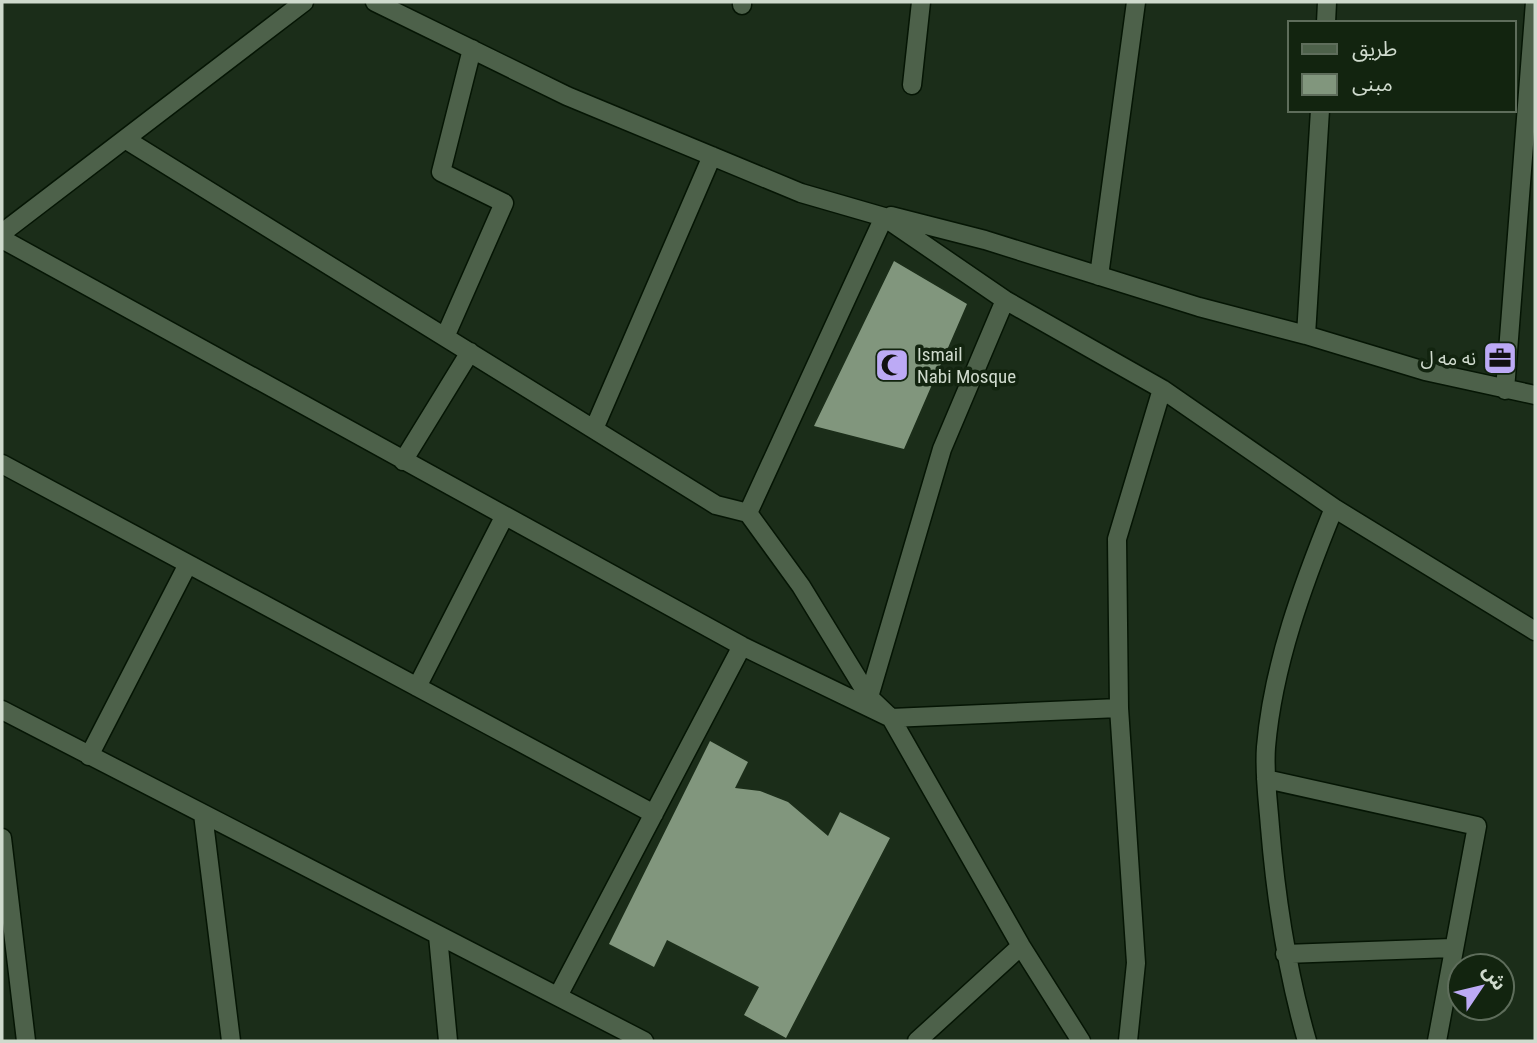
<svg xmlns="http://www.w3.org/2000/svg" width="1537" height="1043" font-family="'Roboto Condensed','Noto Sans Arabic',sans-serif">
<style>
.building{fill:#81967d}
.lines{fill:none;stroke-linecap:round;stroke-linejoin:round}
.minor-casing{stroke:#051504;stroke-width:21}
.minor{stroke:#4d614a;stroke-width:18}
.labels{text-anchor:middle;dominant-baseline:central;stroke-width:7;stroke-linejoin:round;paint-order:stroke}
.poi-label{font-size:19px;fill:#cfdacd;stroke:#12240f;text-anchor:start}
</style>
<rect width="100%" height="100%" fill="#1b2d19"/>
<!-- building -->
<path class="building" d="M894 261 967 304 904 449 814 426Z
M710 741 748 762 735 788 760 791 788 802 828 836 840 812 890 838 786 1038 744 1015 759 987 667 940 654 967 609 944Z"/>
<g class="lines">
<!-- minor casing -->
<g class="minor-casing">
<path id="minor" d="M375 2 567 96 801 193 884 217 1005 300 1162 389 1334 508 1535 631
M742 5V2
M1326 23 1327 2
M912 85 921 2
M125 139 716 505 748 513 801 586 869 697 891 718 1021 946 1081 1041
M891 216 985 240 1199 307 1306 335 1425 371 1535 395
M2 233 304 2
M2 239 742 646 891 718 1119 708
M1099 276 1136 2
M1306 335 1320 110
M445 337 504 203 441 172 472 49
M1505 390 1535 2
M594 429 712 156
M403 461 470 352
M2 464 654 814
M748 513 884 217
M417 687 504 517
M869 697 942 449 1005 300
M2 710 644 1041
M89 756 188 564
M1266 779 1477 826 1437 1041
M203 814 231 1041
M2 838 26 1041
M438 936 448 1041
M1285 954 1452 948
M558 996 742 646
M917 1041 1021 946
M1128 1041 1136 963 1119 708 1117 539 1162 389
M1307 1041C1287 971 1276 900 1270 827 1268 801 1264 773 1266 747 1273 665 1303 584 1334 508"/>
</g>
<!-- minor -->
<use href="#minor" class="minor"/>
</g>
<!-- icons -->
<defs>
<g id="office-square" transform="scale(1.75)"><rect x="-9" y="-9" width="18" height="18" rx="4" fill="#bcaaf5" stroke="#12240f"/><path d="M-6-3h4V-5.5h4V-3h4V5H-6ZM-1-4.5V-3h2v-1.5ZM-6 0V1H6V0Z" fill="#111"/></g>
<g id="mosque-square" transform="scale(1.75)"><rect x="-9" y="-9" width="18" height="18" rx="4" fill="#bcaaf5" stroke="#12240f"/><path d="M3.5-4.9A6 6 0 1 0 3.5 4.9A5 5 0 1 1 3.5-4.9Z" fill="#111"/></g>
</defs>
<g fill-rule="evenodd">
<use href="#office-square" x="1500" y="358"/>
<use href="#mosque-square" x="892" y="365"/>
</g>
<g class="labels">
<!-- poi labels -->
<g class="poi-label">
<text x="917" y="354">Ismail<tspan x="917" dy="22">Nabi Mosque</tspan></text>
<text x="1476" y="358" text-anchor="end">نه مه ل</text>
</g>
</g>
<!-- border -->
<rect width="1537" height="1043" fill="none" stroke="#cfdacd" stroke-width="7"/>
<!-- legend -->
<rect x="1288" y="21" width="228" height="91" fill="#12240f" stroke="#5e6d5b" stroke-width="2"/>
<rect x="1302" y="44" width="35" height="10" fill="#4d614a" stroke="#5e6d5b" stroke-width="2"/>
<text x="1352" y="56" font-size="21" fill="#cfdacd">طريق</text>
<rect x="1302" y="74" width="35" height="21" fill="#81967d" stroke="#5e6d5b" stroke-width="2"/>
<text x="1352" y="91" font-size="21" fill="#cfdacd">مبنى</text>
<!-- north arrow -->
<g transform="translate(1481 987) rotate(55)"><circle r="33" fill="#12240f" stroke="#5e6d5b" stroke-width="2"/>
<path d="M0-5L12 26L0 18L-12 26Z" fill="#bcaaf5"/>
<text y="-10" font-size="19" font-weight="bold" text-anchor="middle" fill="#cfdacd">ش</text>
</g>
</svg>
